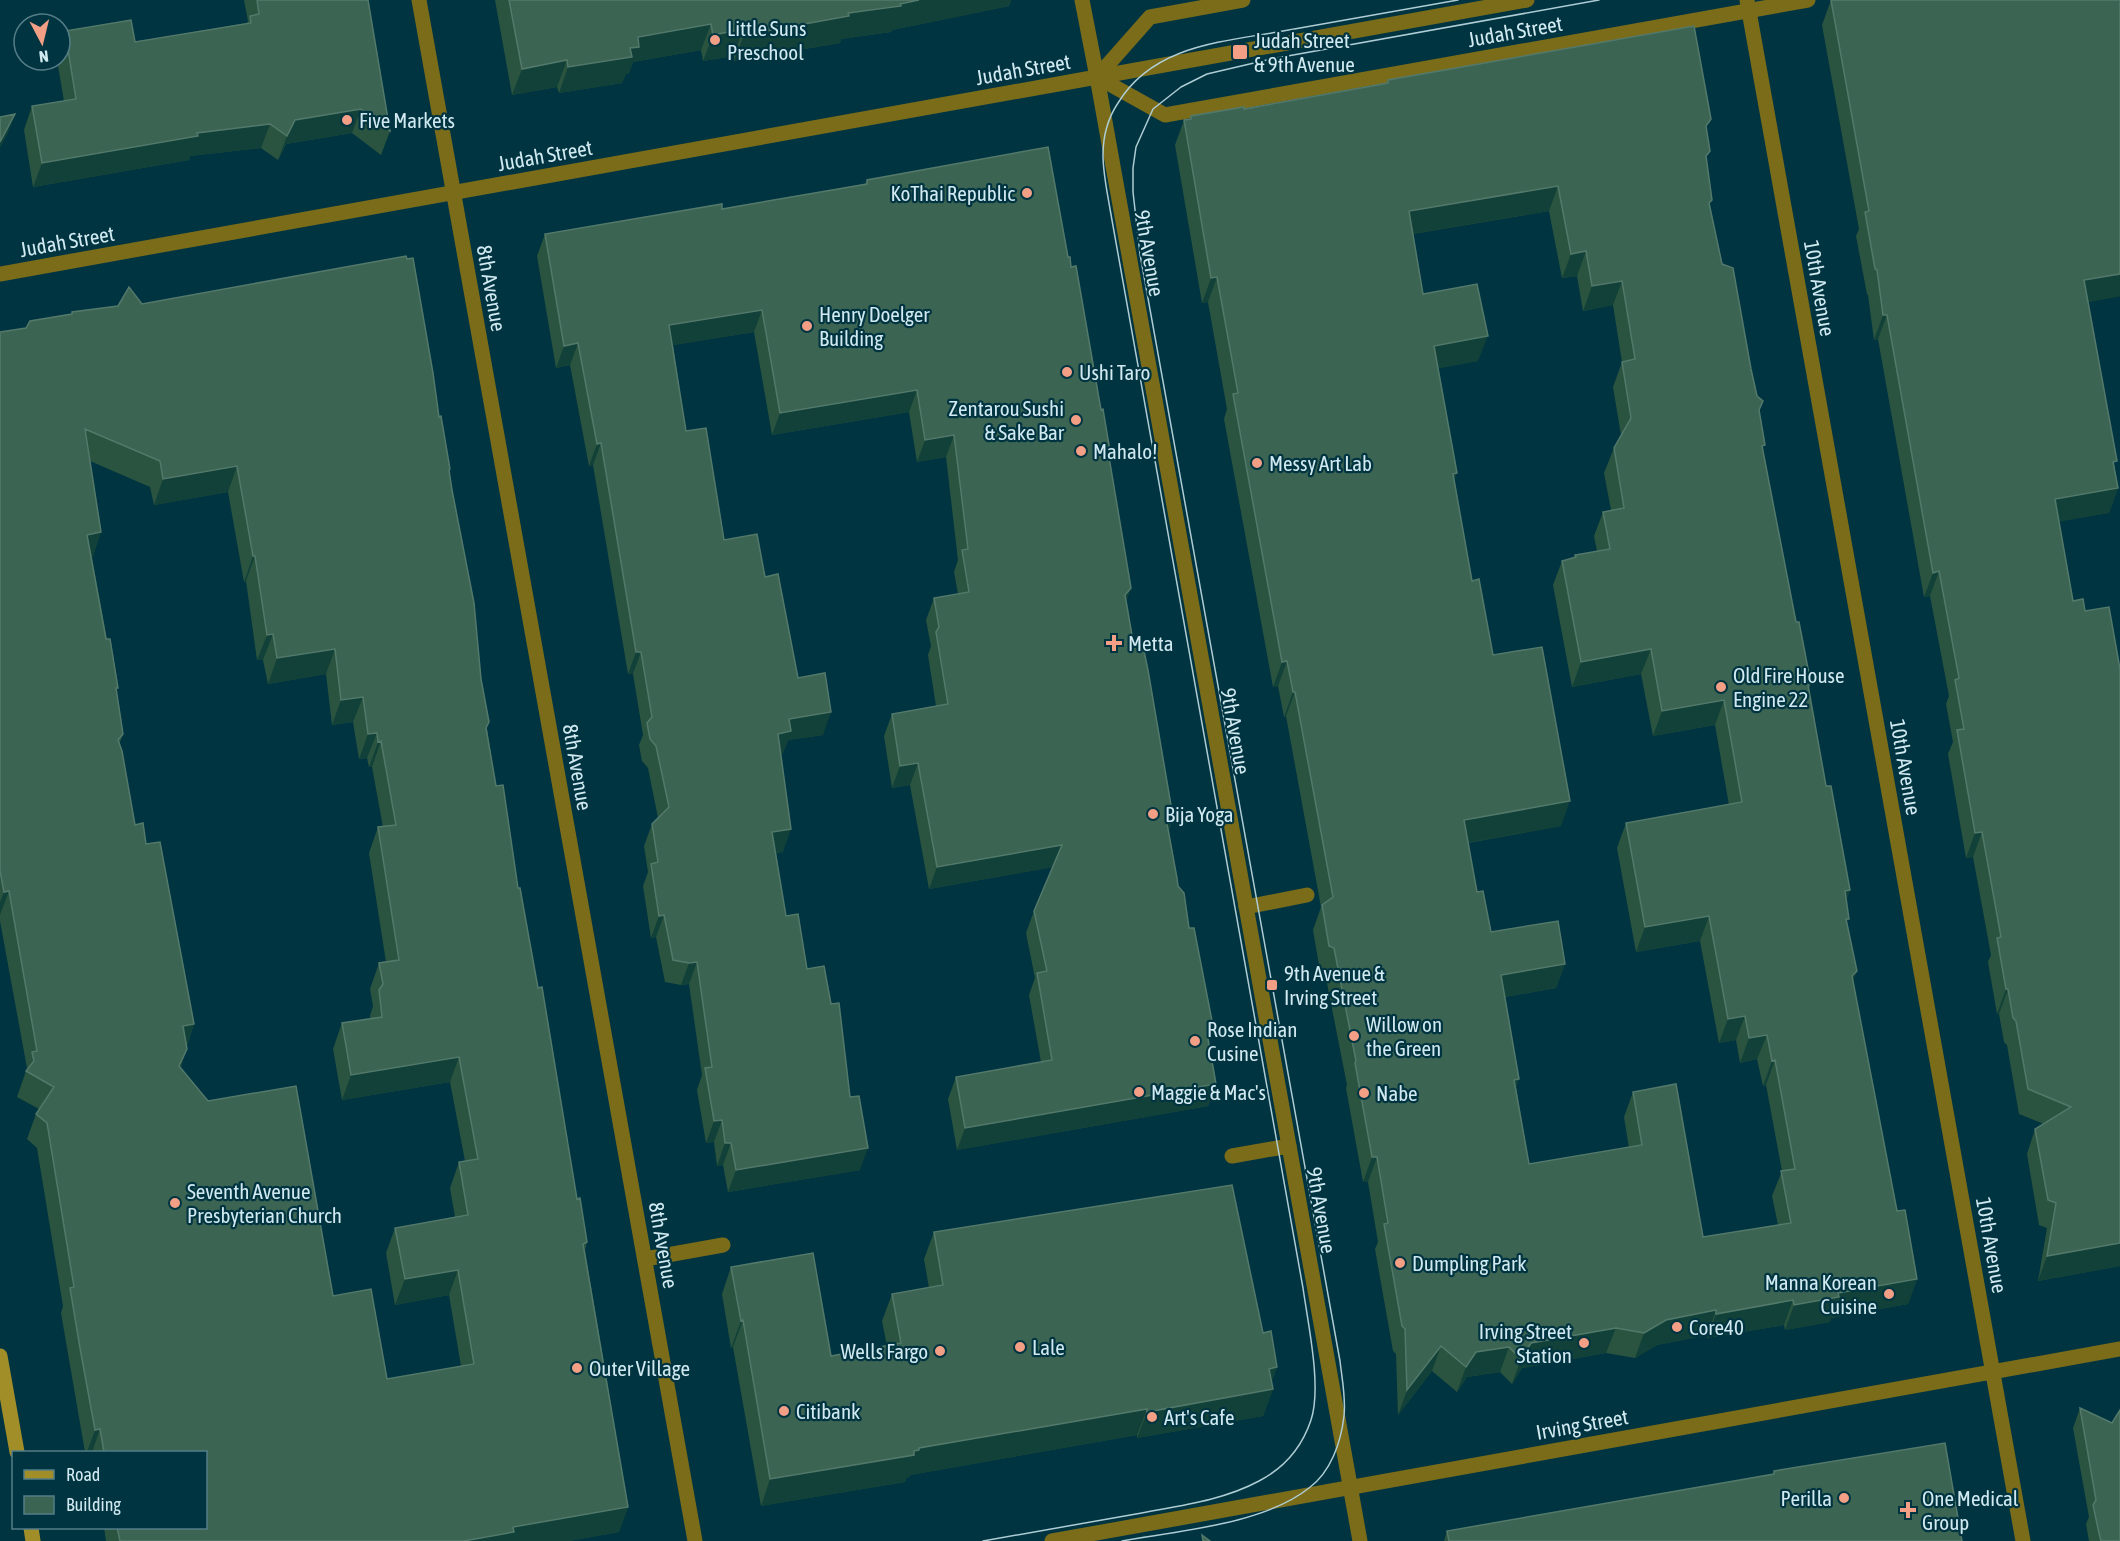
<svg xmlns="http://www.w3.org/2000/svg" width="2120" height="1541" font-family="'Asap Condensed',sans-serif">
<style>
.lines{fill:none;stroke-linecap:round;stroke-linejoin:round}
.service{stroke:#7b6c1a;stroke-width:15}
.minor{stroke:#7b6c1a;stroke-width:15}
.tertiary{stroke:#7b6c1a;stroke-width:15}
.secondary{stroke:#a28e28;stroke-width:15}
.tram{stroke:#aeccd4;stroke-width:1.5}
.wall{fill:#2a543f;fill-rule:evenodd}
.shaded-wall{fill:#114138}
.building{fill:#3c6452;stroke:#53796b;stroke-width:1.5;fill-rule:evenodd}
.poi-dot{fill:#f39f85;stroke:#003441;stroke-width:2}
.labels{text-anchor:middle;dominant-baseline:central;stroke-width:4.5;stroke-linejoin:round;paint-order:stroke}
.poi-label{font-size:21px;fill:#d1eaf1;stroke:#003441;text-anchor:start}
.street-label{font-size:21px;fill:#d1eaf1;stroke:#003441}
</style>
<rect width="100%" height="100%" fill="#003441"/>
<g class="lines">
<!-- service -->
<path class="service" d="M1097 77 1527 0
M1246 907 1307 895
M1232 1156 1289 1146
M645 1259 723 1245"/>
<!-- minor -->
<path class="minor" d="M419 0 695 1541
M1747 0 2023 1541
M1097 77 1360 1541
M1052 1541 2120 1349"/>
<!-- tertiary -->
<path class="tertiary" d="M1082 0 1097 77
M1097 77 1165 115 1808 0
M0 274 1097 77 1150 17 1243 0"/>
<!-- secondary -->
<path class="secondary" d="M0 1356 17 1452
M31 1528 33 1541"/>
<!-- tram -->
<path class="tram" d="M983 1541C1034 1532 1085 1523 1136 1514 1177 1506 1222 1501 1259 1481 1284 1468 1302 1447 1311 1420 1322 1387 1308 1324 1303 1288L1110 209C1107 191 1103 173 1103 155 1103 137 1108 118 1118 103 1153 45 1222 42 1283 31 1341 21 1400 10 1458 0
M1122 1541C1178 1531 1264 1524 1309 1488 1331 1472 1341 1442 1344 1416 1346 1398 1342 1379 1340 1361L1140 254 1133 192V168L1136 147 1153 109 1181 87 1207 74 1271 59 1599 0"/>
</g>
<!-- wall -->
<path class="wall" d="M244 0H368L390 131 381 155 352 133 286 144 278 160 261 148 190 156 189 160 33 187 24 130 32 106 64 101 57 60H60V44L65 31 135 42 247 23 248 21Z
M495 0H1011L1009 6 892 30 891 32 841 39 840 43 734 61V56L703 61 701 50 633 62 629 73 626 74 622 83 559 93 557 87 512 95Z
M1831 0H2120V296L2088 302 2118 488 2109 513 2059 521 2120 1266 2038 1281 2047 1228 2039 1225 2027 1154 2035 1129 2044 1124 2019 1114 2007 1045 2004 1042 1999 1014H1997L1988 962 1991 955 1973 857 1966 858 1948 754 1953 742 1946 704 1949 696 1930 596 1924 597 1878 339 1874 340 1868 295 1867 294 1856 236 1859 229 1822 25Z
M1388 80 1707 130V160L1710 207 1722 264 1751 369 1757 396 1763 401 1759 411 1763 451 1796 622 1811 684 1808 690 1826 786 1850 890 1846 900 1847 924 1853 983 1897 1211 1917 1279 1908 1304 1831 1318 1830 1322 1785 1330 1784 1325 1707 1338V1335L1657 1345 1635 1358 1606 1353 1522 1368 1512 1384 1500 1372 1467 1377 1457 1392 1432 1371 1398 1415 1396 1354 1393 1351 1375 1249 1378 1242 1368 1182H1363L1346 1088 1347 1085 1325 973 1320 971 1313 930 1321 907 1286 716 1284 717 1278 686 1273 687 1224 419 1227 409 1208 302 1202 303 1175 145 1184 120H1189L1191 116 1244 109 1387 83ZM1549 211 1562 278 1577 276 1583 311 1613 305 1622 362 1613 387 1621 435 1614 448 1604 473 1611 510 1603 512 1594 536 1597 551 1575 555 1574 558 1562 561 1553 585 1572 687 1641 674 1653 736 1715 725 1729 805 1626 823 1617 848 1636 952 1700 941 1719 1043 1736 1040 1740 1063 1757 1059 1763 1086 1766 1085 1782 1171 1772 1196 1778 1225 1703 1237 1633 1092 1624 1117 1629 1148 1529 1164 1516 1087 1519 1079 1505 997 1556 988 1565 964 1491 932 1477 892 1468 843 1561 826 1493 655 1472 581 1454 482 1438 368 1478 361 1423 294 1413 234Z
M867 180 1068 257 1071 267 1109 462 1131 588 1126 601 1133 641 1173 817 1169 830 1177 878 1216 1084 1208 1106 957 1150 948 1099 956 1077 1041 1062 1029 995 1035 978 1026 933 1034 911 1053 867 929 889 910 785 892 788 884 736 892 714 936 706 928 655 931 646 926 620 934 598 958 594 954 572 958 560 946 457 917 462 909 412 772 435 754 332 673 345 686 431 724 540 765 577 798 678 823 735 788 740 783 753 780 754 783 852 776 853 786 916 807 969 860 1170 728 1192 723 1165 717 1166 714 1142 706 1143 697 1090 702 1075 689 984 681 985 665 982 656 937 651 938 643 886 648 872 644 846 652 824 658 818 648 768 642 761 639 745 643 735 633 674H628L593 465 589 466 570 365 556 368 537 256 545 234 722 209 865 184Z
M142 304 439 417 449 472 487 729 496 786 518 888 577 1199 587 1242 585 1250 628 1507 619 1532 569 1541H106L104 1527H206V1452H85L61 1313 63 1306 37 1148 27 1139 36 1114 39 1109 17 1097 27 1068 0 921V332L26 328ZM90 461 150 487 154 505 228 492 244 582 246 581 257 660H263L268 684 326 674 332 725 353 722 359 759 367 758 369 767H372L383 827H378L369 853 386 962 379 963 370 989 373 1006 370 1016V1019L342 1023 333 1049 342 1100 450 1082 465 1161 459 1162 450 1188 455 1217 395 1228 386 1253 395 1305 449 1295 461 1366 387 1379 333 1296 181 1068 187 1045 194 1024 146 844 135 825 119 745 123 734 117 693 92 558 101 532Z
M934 1232 1263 1333 1277 1367 1271 1383 1273 1389 1263 1416 1137 1438V1435L910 1475V1477L906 1478 905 1482 761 1506 733 1347 731 1348 722 1294 731 1267 831 1356 887 1346 882 1321 892 1294 929 1288 924 1259Z
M2080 1408 2112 1423 2120 1541H2089L2086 1524 2089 1517 2073 1428Z
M1774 1471 1962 1541H1444L1447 1531 1773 1474Z"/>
<!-- shaded-wall -->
<path class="shaded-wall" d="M919 0H1011L1009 6 892 30 891 32 841 39 840 43 734 61 744 35Z
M711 24 701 50 633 62 629 73 626 74 622 83 559 93 568 67 630 48 638 37Z
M743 29 734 56 703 61 713 35Z
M567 60 557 87 512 95 522 69Z
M361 109 352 133 286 144 278 160 287 136 295 120Z
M15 114 8 133 0 148V142Z
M270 124 261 148 190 156 189 160 33 187 42 163 197 133Z
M1558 186 1549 211 1400 236 1409 211Z
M1586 251 1577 276 1562 278 1571 254Z
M2120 274V296L2075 305 2084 280Z
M1217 277 1208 302 1202 303 1211 278Z
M1622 281 1613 305 1583 311 1592 286Z
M762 310 754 332 661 347 669 325Z
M1883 315H1887L1878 339 1874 340Z
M1488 336 1478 361 1425 371 1434 346Z
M578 343 570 365 556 368 564 346Z
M917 390 909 412 772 435 780 413Z
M954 435 946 457 917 462 925 440Z
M601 443 593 465 589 466 597 444Z
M237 466 228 492 154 505 163 479Z
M1457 473 1448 498 1453 474Z
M2118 488 2109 513 2046 524 2055 499Z
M101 532 92 558 87 535Z
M253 556H255L246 581 244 582Z
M1939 571 1930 596 1924 597 1933 573Z
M1131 588 1123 611 1125 595Z
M273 634 263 660H257L267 635Z
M335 649 326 674 268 684 277 658Z
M1651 649 1641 674 1572 687 1581 662Z
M636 652H641L633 674H628Z
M1287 661 1278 686 1273 687 1282 662Z
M1293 692H1295L1286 716 1284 717Z
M363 697 353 722 332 725 341 700Z
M1724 700 1715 725 1653 736 1662 711Z
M831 712 823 735 788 740 783 753 769 756 778 734 789 719Z
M377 733 367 758 359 759 368 734Z
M381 741 372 767H369L378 742Z
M918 763 910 785 892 788 900 766Z
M1570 801 1561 826 1455 845 1464 820Z
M1173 817 1165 839 1167 824Z
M791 829 783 852 764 854 772 832Z
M1982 832 1973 857 1966 858 1975 833Z
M1062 845 1054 867 929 889 937 867Z
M1850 890 1841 915 1845 891Z
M9 891 0 915V902L4 892Z
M664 915 656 937 651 938 659 916Z
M1709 916 1700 941 1636 952 1645 927Z
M697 962 689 984 681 985 689 963Z
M1565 964 1556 988 1492 999 1501 975Z
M1857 971 1848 996 1852 976Z
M2006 989H2008L1999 1014H1997Z
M1745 1016 1736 1040 1719 1043 1728 1019Z
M194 1024 185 1049 183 1026Z
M1213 1026 1205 1048 1207 1033Z
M1767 1035 1757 1059 1740 1063 1749 1038Z
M187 1049 178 1075 179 1066Z
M459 1057 450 1082 342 1100 351 1075Z
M1775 1060 1766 1085 1763 1086 1772 1061Z
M1519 1079 1510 1104 1514 1080Z
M1216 1084 1208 1106 957 1150 965 1128Z
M722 1120 714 1142 706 1143 714 1121Z
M725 1143H731L723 1165 717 1166Z
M868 1148 860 1170 728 1192 736 1170Z
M1372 1157H1377L1368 1182H1363Z
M2120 1243V1266L2038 1281 2047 1256Z
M458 1270 449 1295 395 1305 405 1279Z
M1917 1279 1908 1304 1831 1318 1830 1322 1785 1330 1794 1305 1838 1293Z
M1793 1300 1784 1325 1707 1338 1716 1314Z
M1716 1310 1707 1335 1657 1345 1635 1358 1644 1333 1666 1320Z
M743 1320 733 1347 731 1348 741 1321Z
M1616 1328 1606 1353 1522 1368 1512 1384 1521 1359 1531 1343Z
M1441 1346 1432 1371 1398 1415 1407 1390Z
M1509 1347 1500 1372 1467 1377 1457 1392 1466 1367 1476 1352Z
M1277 1367 1269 1390 1273 1389 1263 1416 1137 1438 1147 1412 1269 1369Z
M1147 1409 1137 1435 910 1475V1477L906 1478 905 1482 761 1506 770 1479 914 1451 919 1448Z
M100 1429 92 1452H87L95 1430Z
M628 1507 619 1532 569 1541H464L513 1527Z"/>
<!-- building -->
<path class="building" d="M257 0H368L390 131 361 109 295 120 287 136 270 124 197 133 198 136 42 163 32 106 76 99 65 31 131 20 135 42 251 23 250 16 259 14Z
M509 0H919L900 4 901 6 848 13 849 16 744 35 743 29 713 35 711 24 638 37 639 47 630 48 632 57 568 67 567 60 522 69Z
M1831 0H2120V274L2084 280 2117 461 2113 462 2118 488 2055 499 2073 601 2083 599 2085 611 2109 607 2120 669V1243L2047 1256 2056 1203 2048 1200 2035 1129 2071 1107 2028 1089 2016 1021 2013 1018 2008 989H2006L1997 938 2001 937 1982 832 1975 833 1957 730 1964 729 1955 680 1959 678 1939 571 1933 573 1887 315H1883L1877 270 1875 269 1865 212 1869 211Z
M1694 26 1711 119 1706 126 1710 151 1706 156 1712 200 1709 203 1722 264 1733 268 1751 369 1757 396 1763 401 1759 410 1765 445 1762 446 1796 622H1799L1811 684 1808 685 1826 786H1831L1850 890 1845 891 1849 919H1846L1857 971 1852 976 1897 1211 1905 1210 1917 1279 1838 1293 1839 1297 1794 1305 1793 1300 1716 1314V1310L1666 1320 1644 1333 1616 1328 1531 1343 1521 1359 1509 1347 1476 1352 1466 1367 1441 1346 1407 1390 1405 1329 1402 1326 1384 1224 1388 1223 1377 1157H1372L1355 1063 1356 1061 1334 948 1329 946 1322 905 1333 897 1295 692H1293L1287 661 1282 662 1233 394 1238 393 1217 277 1211 278 1184 120 1191 119V116L1244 107V109L1388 83V80ZM1558 186 1571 254 1586 251 1592 286 1622 281 1635 359 1622 362 1631 418 1614 448 1624 508 1603 512 1610 549 1575 555 1576 557 1562 561 1581 662 1651 649 1662 711 1724 700 1742 802 1626 823 1645 927 1709 916 1728 1019 1745 1016 1749 1038 1767 1035 1772 1061 1775 1060 1795 1169 1781 1171 1791 1223 1703 1237 1676 1084 1633 1092 1642 1145 1529 1164 1514 1080 1519 1079 1501 975 1565 964 1558 921 1491 932 1483 891 1477 892 1464 820 1570 801 1542 647 1493 655 1479 579 1472 581 1453 474 1457 473 1434 346 1488 336 1477 284 1423 294 1409 211Z
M15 114 0 142V117Z
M1048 147 1068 257H1070L1071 267 1076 266 1101 410 1103 409 1111 457H1109L1131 588 1125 595 1133 641 1143 646 1148 670 1173 817 1167 824 1177 878 1178 886 1184 893 1189 928H1194L1213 1026 1207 1033 1216 1084 965 1128 956 1077 1052 1060 1037 973 1047 971 1034 911 1062 845 937 867 918 763 900 766 892 714 948 704 936 632 939 627 934 598 969 592 962 550 968 549 954 435 925 440 917 390 780 413 762 310 669 325 686 431 706 428 724 540 757 534 765 577 778 574 798 678 825 673 831 712 789 719 791 731 778 734 791 829 772 832 786 916 798 914 807 969 824 966 831 1004 839 1003 850 1097 859 1096 868 1148 736 1170 731 1143H725L722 1120 714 1121 705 1068 712 1067 697 962 689 963 673 960 664 915 659 916 651 864 658 862 652 824 669 807 656 746 650 739 647 723 652 717 641 652H636L601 443 597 444 578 343 564 346 545 234 722 204V209L867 184V180Z
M406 256 407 259 413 258 433 373 439 417 441 416 450 469 449 470 452 490 474 603 481 679 489 722 486 728 496 786 503 785 518 888H520L538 988 542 987 577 1199 580 1198 587 1242 583 1244 628 1507 513 1527 514 1532 464 1541H120L117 1527H206V1452H104L100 1429 95 1430 80 1348 70 1288 74 1287 47 1123 36 1114 54 1087 26 1071 34 1061 32 1052 37 1051 9 891 4 892 0 871V332L26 328 30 321 72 314V312L118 306 129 287 142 304ZM85 429 160 461 163 479 237 466 253 556H255L267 635 273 634 277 658 335 649 341 700 363 697 368 734 377 733 378 742 381 741 396 825 378 827 399 960 379 963 383 984 379 990 382 1017 342 1023 351 1075 459 1057 478 1159 459 1162 468 1215 395 1228 405 1279 458 1270 474 1364 387 1379 371 1289 333 1296 296 1086 208 1101 179 1066 187 1049 183 1026 194 1024 160 842 146 844 143 823 135 825 122 751 118 740 123 734 116 688H118L110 639H106L87 535 101 532Z
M1232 1185 1263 1333 1271 1331 1277 1367 1269 1369 1273 1389 1147 1412V1409L919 1448V1450L914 1451V1455L770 1479 743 1320 741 1321 731 1267 813 1253 831 1356 901 1343 892 1294 943 1285 934 1232Z
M2080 1408 2112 1423 2120 1410V1541H2101L2099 1533 2093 1505 2096 1500Z
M1945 1443 1962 1541H1449L1447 1531 1774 1474V1471Z
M1202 1535 1210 1541H1203Z"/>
<!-- markers -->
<g class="poi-dot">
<circle cx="715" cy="40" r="6"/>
<rect x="1232" y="44" width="16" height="16" rx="3"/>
<circle cx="347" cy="120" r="6"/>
<circle cx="1027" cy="193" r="6"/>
<circle cx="807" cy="326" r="6"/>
<circle cx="1067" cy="372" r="6"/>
<circle cx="1076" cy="420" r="6"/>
<circle cx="1081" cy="451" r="6"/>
<circle cx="1257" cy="463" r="6"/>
<path d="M1111 634h6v6h6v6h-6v6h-6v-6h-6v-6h6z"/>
<circle cx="1721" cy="687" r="6"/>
<circle cx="1153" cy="814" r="6"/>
<rect x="1266" y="979" width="12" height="12" rx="3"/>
<circle cx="1354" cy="1036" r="6"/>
<circle cx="1195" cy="1041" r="6"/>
<circle cx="1139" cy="1092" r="6"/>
<circle cx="1364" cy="1093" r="6"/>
<circle cx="175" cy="1203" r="6"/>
<circle cx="1400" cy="1263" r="6"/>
<circle cx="1889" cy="1294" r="6"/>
<circle cx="1677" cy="1327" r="6"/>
<circle cx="1584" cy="1343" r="6"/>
<circle cx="1020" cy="1347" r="6"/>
<circle cx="940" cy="1351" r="6"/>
<circle cx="577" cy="1368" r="6"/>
<circle cx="784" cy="1411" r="6"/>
<circle cx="1152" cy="1417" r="6"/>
<circle cx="1844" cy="1498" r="6"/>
<path d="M1905 1501h6v6h6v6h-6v6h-6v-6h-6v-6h6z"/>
</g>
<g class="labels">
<!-- poi labels -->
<g class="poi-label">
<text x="727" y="28">Little Suns<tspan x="727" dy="24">Preschool</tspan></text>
<text x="1254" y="40">Judah Street<tspan x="1254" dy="24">&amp; 9th Avenue</tspan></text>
<text x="359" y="120">Five Markets</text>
<text x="1015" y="193" text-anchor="end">KoThai Republic</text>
<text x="819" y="314">Henry Doelger<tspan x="819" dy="24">Building</tspan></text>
<text x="1079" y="372">Ushi Taro</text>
<text x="1064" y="408" text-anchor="end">Zentarou Sushi<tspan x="1064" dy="24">&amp; Sake Bar</tspan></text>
<text x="1093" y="451">Mahalo!</text>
<text x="1269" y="463">Messy Art Lab</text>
<text x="1128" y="643">Metta</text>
<text x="1733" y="675">Old Fire House<tspan x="1733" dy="24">Engine 22</tspan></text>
<text x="1165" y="814">Bija Yoga</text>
<text x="1284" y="973">9th Avenue &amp;<tspan x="1284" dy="24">Irving Street</tspan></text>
<text x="1366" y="1024">Willow on<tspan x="1366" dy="24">the Green</tspan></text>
<text x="1207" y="1029">Rose Indian<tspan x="1207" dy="24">Cusine</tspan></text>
<text x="1151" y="1092">Maggie &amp; Mac's</text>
<text x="1376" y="1093">Nabe</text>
<text x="187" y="1191">Seventh Avenue<tspan x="187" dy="24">Presbyterian Church</tspan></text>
<text x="1412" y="1263">Dumpling Park</text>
<text x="1877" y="1282" text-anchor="end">Manna Korean<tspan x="1877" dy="24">Cuisine</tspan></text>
<text x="1689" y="1327">Core40</text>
<text x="1572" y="1331" text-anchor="end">Irving Street<tspan x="1572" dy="24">Station</tspan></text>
<text x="1032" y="1347">Lale</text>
<text x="928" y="1351" text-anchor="end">Wells Fargo</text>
<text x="589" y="1368">Outer Village</text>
<text x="796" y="1411">Citibank</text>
<text x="1164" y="1417">Art's Cafe</text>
<text x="1832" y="1498" text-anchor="end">Perilla</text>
<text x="1922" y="1498">One Medical<tspan x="1922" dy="24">Group</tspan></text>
</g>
<!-- street labels -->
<g class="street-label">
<text transform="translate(1515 31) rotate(-10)">Judah Street</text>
<text transform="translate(1023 69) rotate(-10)">Judah Street</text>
<text transform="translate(545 155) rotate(-10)">Judah Street</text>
<text transform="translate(67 241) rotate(-10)">Judah Street</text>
<text transform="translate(1150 253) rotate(80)">9th Avenue</text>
<text transform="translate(492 288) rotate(80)">8th Avenue</text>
<text transform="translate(1820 288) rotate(80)">10th Avenue</text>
<text transform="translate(1236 731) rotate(80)">9th Avenue</text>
<text transform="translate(578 767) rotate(80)">8th Avenue</text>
<text transform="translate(1906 767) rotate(80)">10th Avenue</text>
<text transform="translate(1322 1210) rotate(80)">9th Avenue</text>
<text transform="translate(664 1245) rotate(80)">8th Avenue</text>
<text transform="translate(1992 1245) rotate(80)">10th Avenue</text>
<text transform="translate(1582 1424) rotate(-10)">Irving Street</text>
</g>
</g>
<!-- legend -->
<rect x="12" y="1451" width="195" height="78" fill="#003441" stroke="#547d87" stroke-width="1.5"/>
<rect x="24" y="1470" width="30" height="9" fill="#a28e28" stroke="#547d87" stroke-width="1.5"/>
<text x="66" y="1481" font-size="18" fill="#d1eaf1">Road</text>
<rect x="24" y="1496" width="30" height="18" fill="#3c6452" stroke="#547d87" stroke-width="1.5"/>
<text x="66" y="1511" font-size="18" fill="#d1eaf1">Building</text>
<!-- north arrow -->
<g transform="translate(42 42) rotate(173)"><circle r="28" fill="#003441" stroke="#547d87" stroke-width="1.5"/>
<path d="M0-4.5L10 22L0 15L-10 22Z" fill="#f39f85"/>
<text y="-9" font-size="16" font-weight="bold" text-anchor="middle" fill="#d1eaf1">N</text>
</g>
</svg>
